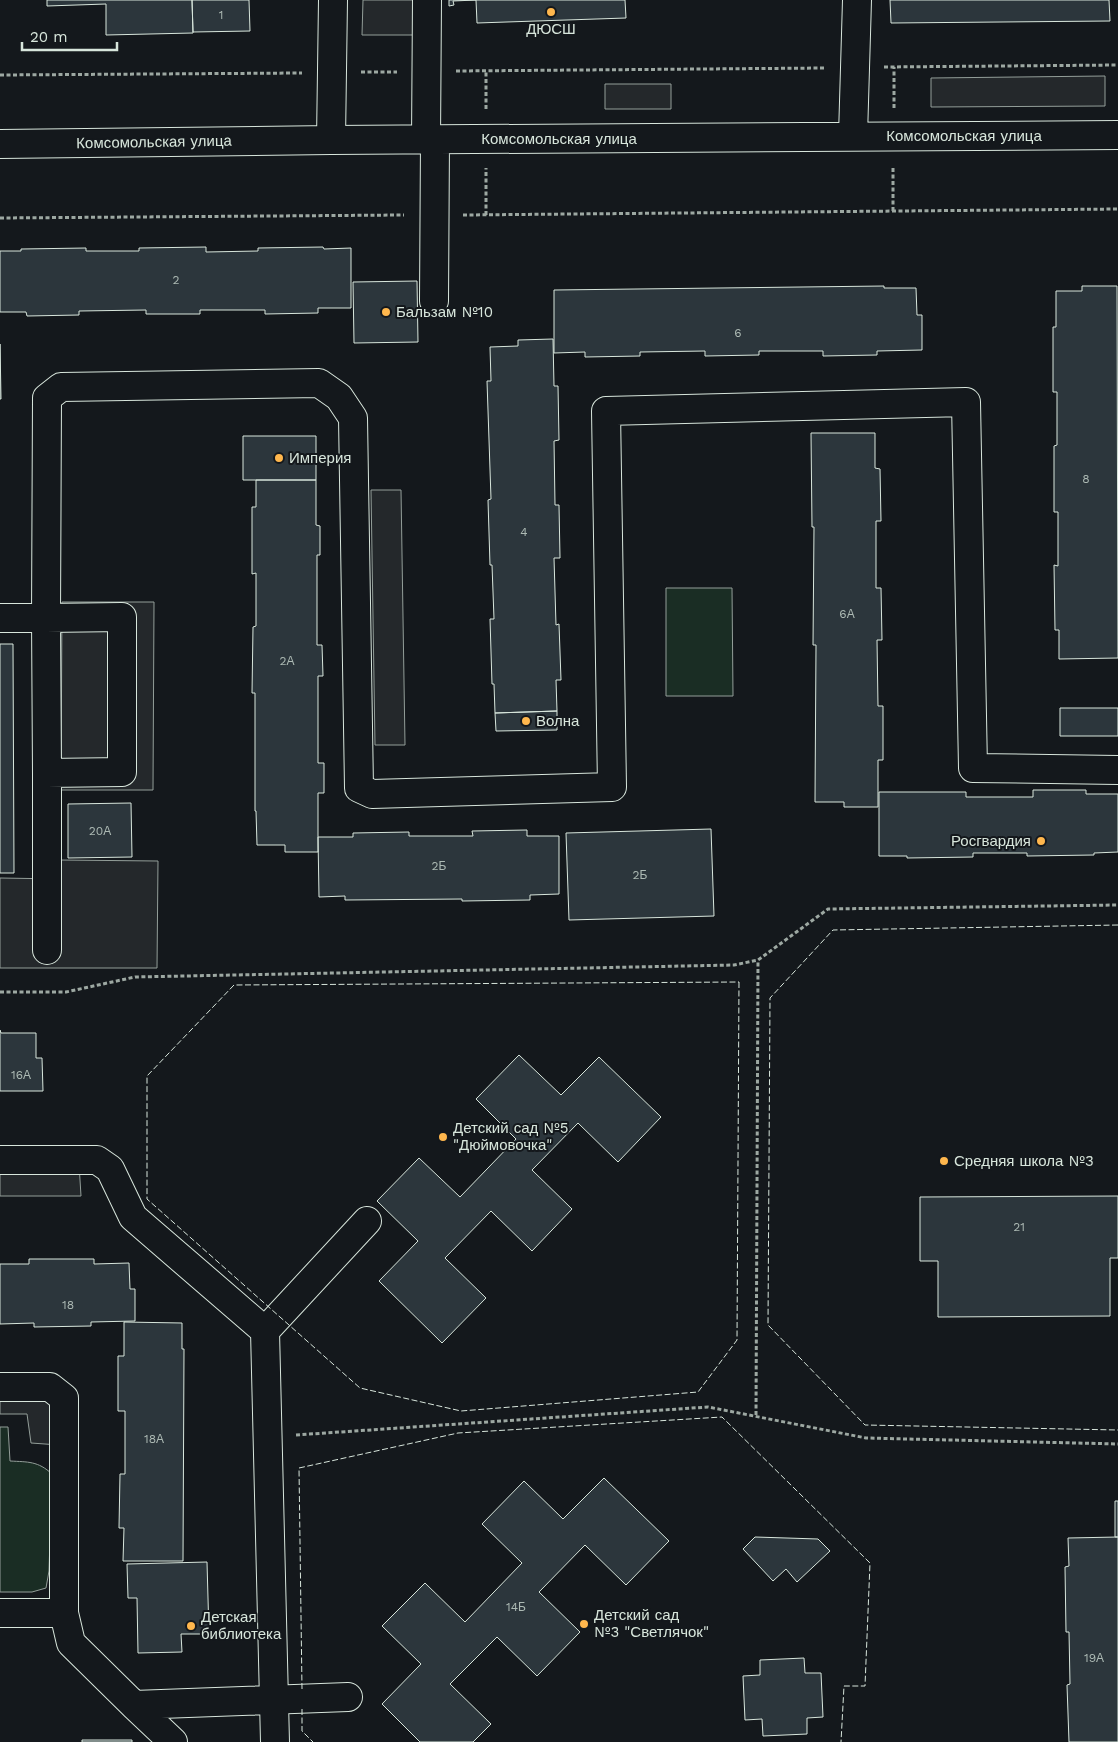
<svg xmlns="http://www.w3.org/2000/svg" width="1118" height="1742" font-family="'Work Sans',sans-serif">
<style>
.green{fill:#1a2d24;stroke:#939e99}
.parking{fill:#24282b;stroke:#939e99}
.building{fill:#2c363c;stroke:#d8e6dc}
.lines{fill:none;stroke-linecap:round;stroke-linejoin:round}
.minor-casing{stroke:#d8e6dc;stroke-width:30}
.path{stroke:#9da8a2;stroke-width:3;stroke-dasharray:4 2.5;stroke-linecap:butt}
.minor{stroke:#14181c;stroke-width:28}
.fence{stroke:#d8e6dc;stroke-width:1;stroke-dasharray:6 2.5;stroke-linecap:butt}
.poi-dot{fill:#ffb74d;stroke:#14181c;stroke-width:2}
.labels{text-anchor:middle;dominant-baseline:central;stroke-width:4;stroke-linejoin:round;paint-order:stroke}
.number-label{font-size:12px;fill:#adbab4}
.poi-label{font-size:15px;fill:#d8e6dc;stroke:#14181c;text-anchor:start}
.street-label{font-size:15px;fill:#d8e6dc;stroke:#14181c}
</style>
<rect width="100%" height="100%" fill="#14181c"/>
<!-- green -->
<path class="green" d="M666 588H732L733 696H666Z
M0 1427H8L10 1461C28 1462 38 1461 52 1474L49 1571 46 1588 32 1592H0Z"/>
<!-- parking -->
<path class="parking" d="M363 0H414V35H362Z
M1105 76V106L931 107V78Z
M605 84H671V109H605Z
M371 490H401L405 745H375Z
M62 602H154L153 790H61Z
M60 860 158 861 157 968H0V878L60 879Z
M0 1164H79L81 1196H0Z
M0 1391H50L59 1445 31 1443 27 1414H0Z"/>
<!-- building -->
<path class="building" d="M47 0H192L193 33 106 35V4L47 6Z
M192 0H249L250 31 193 32Z
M449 0H625L626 18 477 23 476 0 453 1 454 5 449 6Z
M890 0H1109L1110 21 891 23Z
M206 247V252L258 251V248L323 247 324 249 351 248V308H318V313L265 314V310H200V314H146V310L79 311V315L27 316 26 312H0V251H21V249L86 248V251H139V248Z
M417 281 418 342 354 343 353 282Z
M884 286V288H916L917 315H922V350L877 351V355L823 356V351H759V355L705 356V351L640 352V356L585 357V352L554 353V290Z
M1082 286H1117L1118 658 1059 659V630H1055L1054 565 1058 566V512H1054V446L1057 445V392H1053V327H1056V291H1082Z
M553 339 554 386H558L559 440 554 441 555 505H559L560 558H554L556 625 559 624 561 680H556L557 711 495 713 494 684H492L490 619H494L492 565H490L488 500 491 499 487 381H491L490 347 518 346V340Z
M0 344 1 399H0Z
M811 433H875V468L880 469 881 521H876V588H881L882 640H877L878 706H883V760H878V807H844V802H815L816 645H813L814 527H812Z
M243 436H316V480H243Z
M256 480H316V525L320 526V555H317V645H322L323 676H318V763H324V793H318V852H285V845H257L256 811H255V693H252L253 627 256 626V573L252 574V507H256Z
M0 644H13L14 873H0Z
M1060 708H1118V736H1060Z
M557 711V730L496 731 495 713Z
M1033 790H1086V794H1118V852L1094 853V855L1027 856V853H973V857L907 858V856H879V792H966V797H1033Z
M131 803 132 857 68 858V804Z
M711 829 714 916 569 920 566 833Z
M527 830V836H559V894L530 895V900L462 901V899L345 900V896L319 897 318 837H353V833L409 832V836H473L472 831Z
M0 1030 1 1033H36V1058H42L43 1091H0Z
M519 1055 561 1095 599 1057 661 1117 618 1162 578 1123 532 1170 572 1209 532 1251 491 1211 445 1258 486 1298 442 1343 379 1281 418 1241 377 1201 419 1158 460 1197 516 1139 476 1099Z
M1118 1196V1258H1110V1316L938 1317V1261H920V1197Z
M29 1259H94V1264L129 1263 130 1289H135V1321L91 1322V1326L34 1327V1323L0 1324V1264H29Z
M124 1322 182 1323V1349H184L183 1561H123L124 1528H119L120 1474H125V1411H118V1356H124Z
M604 1478 669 1541 626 1585 585 1545 539 1592 580 1632 537 1676 497 1637 450 1684 491 1724 473 1742H420L382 1704 421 1664 382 1626 425 1583 465 1622 522 1563 482 1524 524 1481 563 1519Z
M1115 1501H1118V1537H1115Z
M755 1537 818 1539 830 1551 797 1582 786 1569 773 1581 743 1549Z
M1118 1537V1742H1069L1067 1685 1070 1684 1069 1632H1066L1065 1567 1069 1566 1068 1538Z
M207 1562 209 1634H181L182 1652 138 1653 137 1598H128L127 1564Z
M804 1658 805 1673H821L823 1717 807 1718V1734L763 1736 762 1719 745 1720 743 1676 760 1675V1660Z
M82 1740H132V1742H82Z"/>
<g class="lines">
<!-- minor casing -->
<g class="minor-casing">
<path id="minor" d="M853 136 857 0
M331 140 333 0
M426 140 427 0
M0 144 331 140 1118 135
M434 301 435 140
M0 618H46L47 398 61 387 319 383 339 397 353 418 359 788 372 794 612 787 606 411 966 402 973 768 1118 770
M47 773 46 618 122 617V772L47 773V950
M0 1160H97L110 1169 133 1217 265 1331
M0 1387H50L64 1398V1613H0
M64 1613 71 1643 134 1705 348 1697
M134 1705 173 1742
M275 1742 265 1331 367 1221"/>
</g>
<!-- path -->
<path class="path" d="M884 67 1118 65
M456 71 825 68
M361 72H397
M0 75 302 73
M894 108V67
M486 109V71
M893 211V167
M463 215 1118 209
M486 215V168
M0 218 404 215
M0 992H66L135 977 734 965 758 960 828 909 1118 905
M756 1415 758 960
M296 1435 708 1407 866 1438 1118 1444"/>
<!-- minor -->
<use href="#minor" class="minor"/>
<!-- fence -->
<path class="fence" d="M1118 925 833 930 770 998 768 1325 865 1425 1118 1430
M739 982 737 1340 698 1392 461 1411 360 1388 147 1199V1076L234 985Z
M302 1689 299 1468 458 1433 722 1417 870 1563 865 1686H844L841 1742
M302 1709V1731L313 1742"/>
</g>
<!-- markers -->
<g class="poi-dot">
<circle cx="551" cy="12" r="5"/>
<circle cx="386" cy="312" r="5"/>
<circle cx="279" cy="458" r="5"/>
<circle cx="526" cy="721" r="5"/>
<circle cx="1041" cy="841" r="5"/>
<circle cx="443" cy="1137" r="5"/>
<circle cx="944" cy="1161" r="5"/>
<circle cx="584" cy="1624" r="5"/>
<circle cx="191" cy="1626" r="5"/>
</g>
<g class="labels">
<!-- number labels -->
<g class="number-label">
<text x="221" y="15">1</text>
<text x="176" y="280">2</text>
<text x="738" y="333">6</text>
<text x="1086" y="479">8</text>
<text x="524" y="532">4</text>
<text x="847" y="614">6А</text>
<text x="287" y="661">2А</text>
<text x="100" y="831">20А</text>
<text x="439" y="866">2Б</text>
<text x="640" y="875">2Б</text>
<text x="21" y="1075">16А</text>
<text x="1019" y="1227">21</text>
<text x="68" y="1305">18</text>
<text x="154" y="1439">18А</text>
<text x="516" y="1607">14Б</text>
<text x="1094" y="1658">19А</text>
</g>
<!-- poi labels -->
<g class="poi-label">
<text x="551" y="29" text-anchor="middle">ДЮСШ</text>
<text x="396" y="312">Бальзам №10</text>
<text x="289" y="458">Империя</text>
<text x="536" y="721">Волна</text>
<text x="1031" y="841" text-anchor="end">Росгвардия</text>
<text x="453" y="1128">Детский сад №5<tspan x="453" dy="17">"Дюймовочка"</tspan></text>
<text x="954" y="1161">Средняя школа №3</text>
<text x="594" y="1615">Детский сад<tspan x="594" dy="17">№3 "Светлячок"</tspan></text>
<text x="201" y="1617">Детская<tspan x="201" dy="17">библиотека</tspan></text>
</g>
<!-- street labels -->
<g class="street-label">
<text x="964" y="136">Комсомольская улица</text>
<text x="559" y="139">Комсомольская улица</text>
<text transform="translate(154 142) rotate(-1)">Комсомольская улица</text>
</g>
</g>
<!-- scale -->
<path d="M22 42v8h95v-8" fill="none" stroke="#d8e6dc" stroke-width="2.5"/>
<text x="30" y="42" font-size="15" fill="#d8e6dc" stroke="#14181c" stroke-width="4" paint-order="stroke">20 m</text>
</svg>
